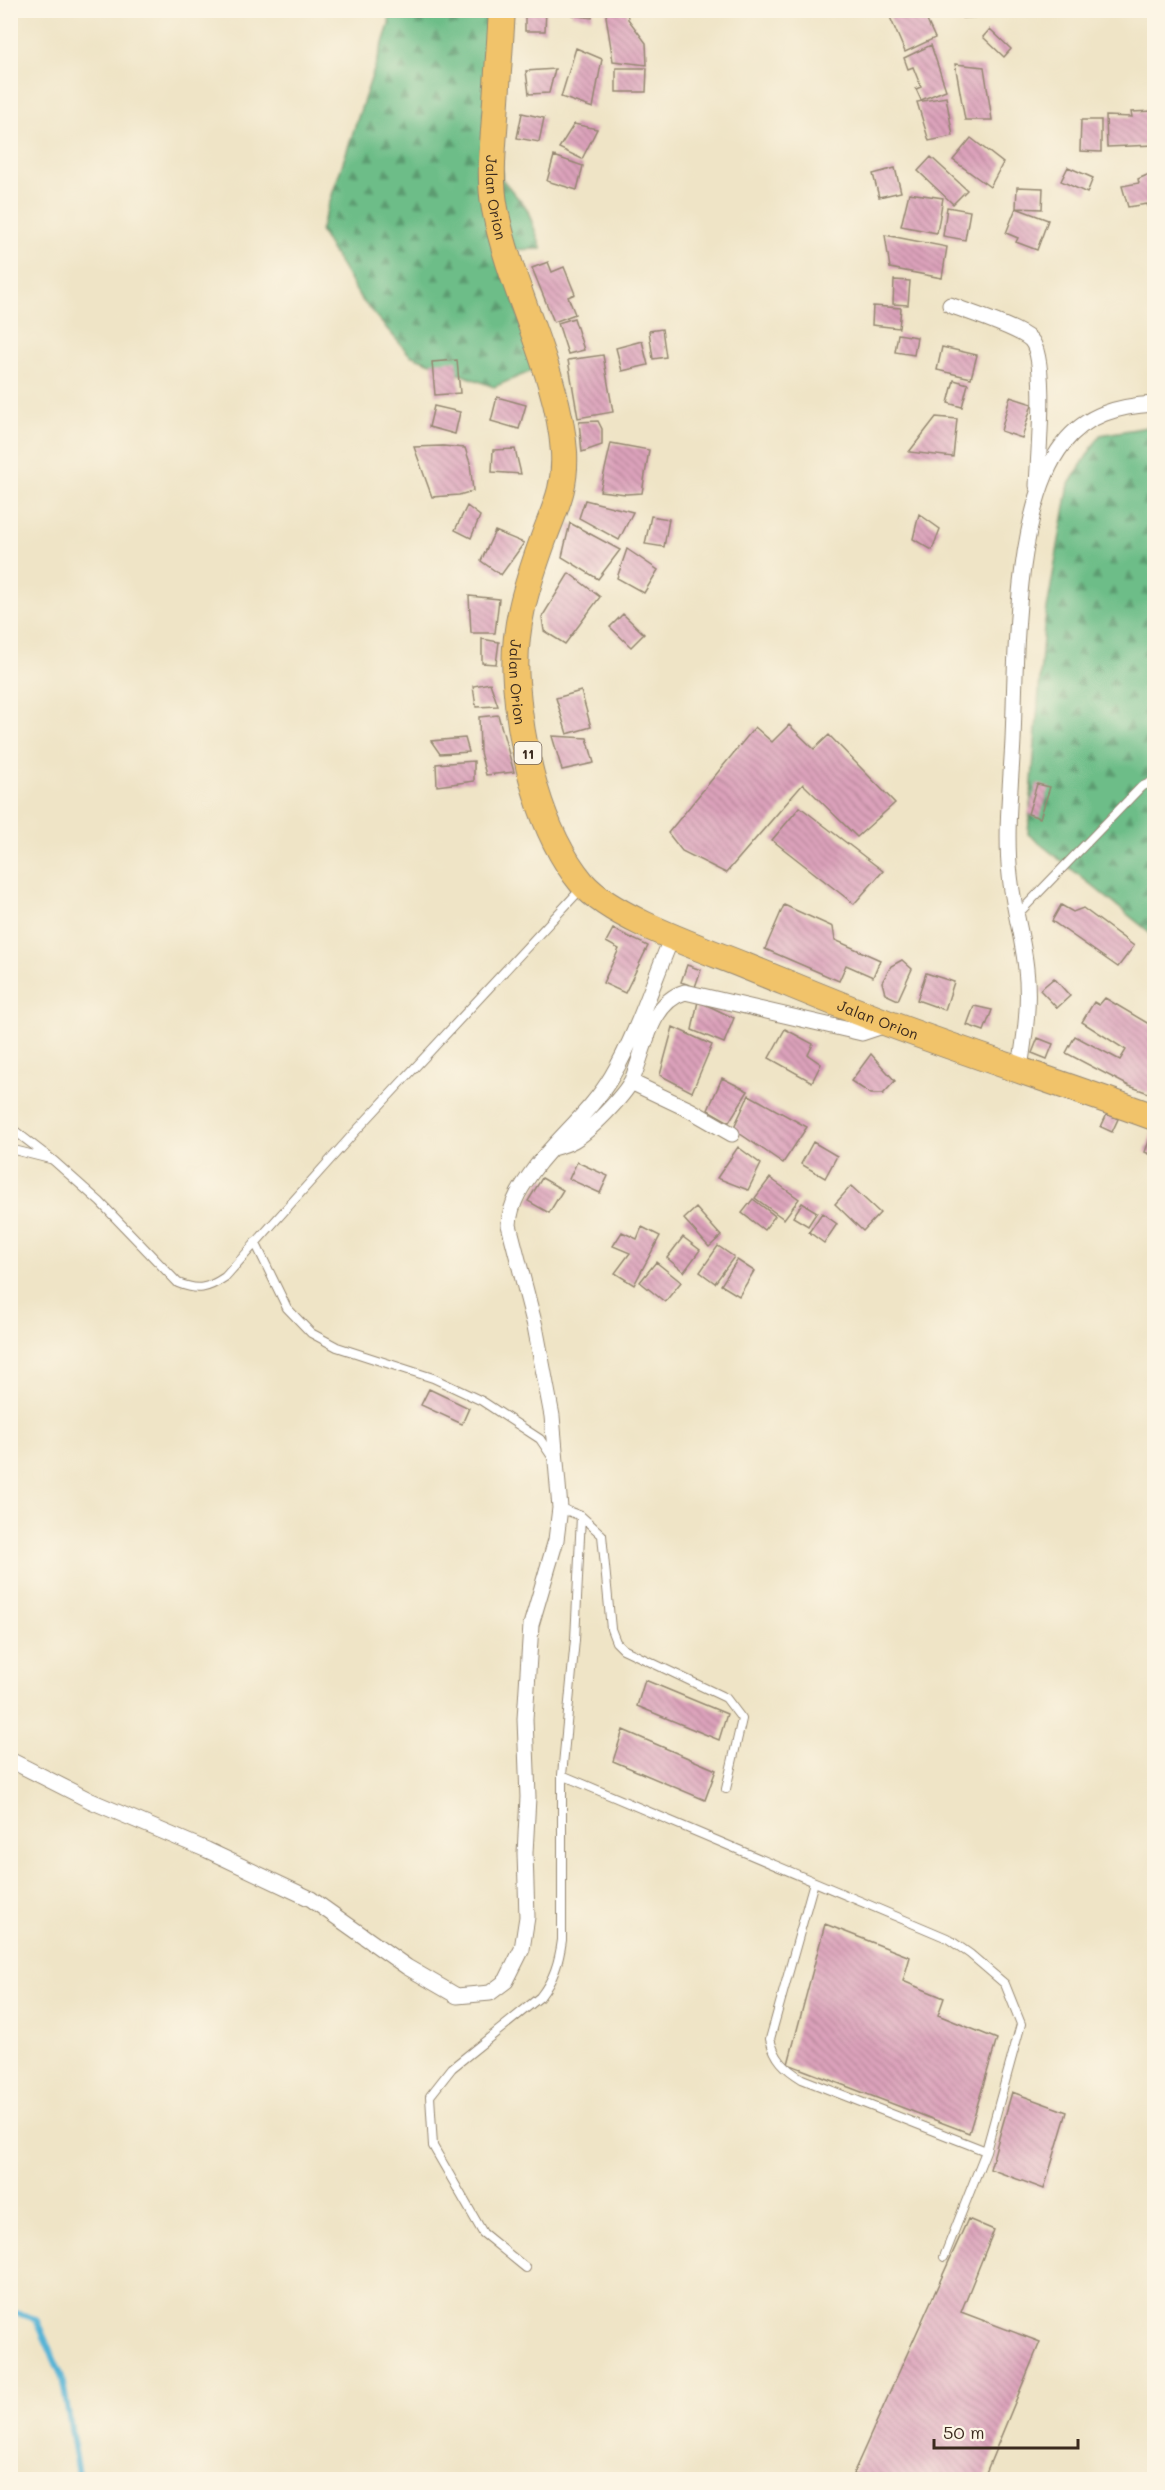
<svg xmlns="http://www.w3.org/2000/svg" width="1165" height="2490" font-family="Mali,sans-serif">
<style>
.forest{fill:url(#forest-firs);stroke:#547453;stroke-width:1.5}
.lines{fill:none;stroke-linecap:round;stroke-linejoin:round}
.stream{stroke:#57b4d5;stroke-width:6}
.building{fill:url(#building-back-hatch)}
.service-casing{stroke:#958772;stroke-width:10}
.minor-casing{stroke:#958772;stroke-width:17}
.trunk-casing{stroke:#958772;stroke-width:28}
.service{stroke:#fff;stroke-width:8}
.minor{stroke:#fff;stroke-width:15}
.trunk{stroke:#f1c36a;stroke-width:26}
.labels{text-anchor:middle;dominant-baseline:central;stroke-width:5;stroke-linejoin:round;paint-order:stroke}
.shield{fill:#fcf5e5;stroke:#75675a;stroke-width:1.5}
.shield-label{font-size:14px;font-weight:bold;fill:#3b2a1e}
.street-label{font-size:15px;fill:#3b2a1e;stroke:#fcf5e5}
</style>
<defs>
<pattern id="forest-firs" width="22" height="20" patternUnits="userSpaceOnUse" patternTransform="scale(1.5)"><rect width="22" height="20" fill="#6dbd88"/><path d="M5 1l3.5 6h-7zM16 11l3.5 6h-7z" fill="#5b9a6f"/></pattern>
<pattern id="building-back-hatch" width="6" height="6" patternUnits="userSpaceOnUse" patternTransform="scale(1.5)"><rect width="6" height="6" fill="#dca2bb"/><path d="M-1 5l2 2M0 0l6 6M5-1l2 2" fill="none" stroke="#b48497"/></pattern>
</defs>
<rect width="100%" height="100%" fill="#fcf5e5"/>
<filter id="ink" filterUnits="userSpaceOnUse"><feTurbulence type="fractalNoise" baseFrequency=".0167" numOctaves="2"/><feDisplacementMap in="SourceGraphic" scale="12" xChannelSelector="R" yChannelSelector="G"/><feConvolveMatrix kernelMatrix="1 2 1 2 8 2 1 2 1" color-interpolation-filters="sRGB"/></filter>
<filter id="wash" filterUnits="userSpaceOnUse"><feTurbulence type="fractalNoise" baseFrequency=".008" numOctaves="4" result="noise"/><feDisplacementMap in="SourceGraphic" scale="24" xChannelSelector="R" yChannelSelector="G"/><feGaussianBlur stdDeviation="1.35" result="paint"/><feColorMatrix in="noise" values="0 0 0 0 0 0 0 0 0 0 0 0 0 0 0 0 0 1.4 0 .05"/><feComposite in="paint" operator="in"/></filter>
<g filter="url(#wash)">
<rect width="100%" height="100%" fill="#efe4c6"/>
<!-- forest -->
<path class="forest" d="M390 11H492L502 179 527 209 542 249 500 250 534 370 494 387 410 355 361 299 320 231 389 25Z
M1154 426V941L1148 931 1028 834 1044 626 1069 484 1100 435Z"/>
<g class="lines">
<!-- stream -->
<path class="stream" d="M10 2311 36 2319 62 2377 80 2480"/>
</g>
<g id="blocks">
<!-- building -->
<path class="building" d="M525 10H546L545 31H525Z
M572 10H593L592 18 572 15Z
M608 10H627L628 19 646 43 647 65 613 61 606 16Z
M887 10H922L935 38 905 52Z
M959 10H979L982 17 962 18Z
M990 29 1011 49 1004 57 983 37Z
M931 45 946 90 921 100 916 89 921 87 913 67 908 69 904 58Z
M576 48 602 59 593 108 561 97Z
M955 64 984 67 992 120H965Z
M616 68H647L646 92H616Z
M555 69 549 93 529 94 526 71Z
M946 97 953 136 929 141 917 102Z
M1154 111V145L1107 147 1106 116 1132 117 1131 112Z
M522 113 544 118 539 142 517 138Z
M1081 120H1101V152L1080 151Z
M574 124 597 129 582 159 559 148Z
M971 138 1003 163 990 187 953 160Z
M554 156 583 166 577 190 547 181Z
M931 157 967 190 953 204 918 171Z
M1068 167 1093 178 1087 193 1061 181Z
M895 168 901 192 879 197 873 174Z
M1154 172V210L1150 212 1147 204 1128 207 1122 186 1139 183 1138 179Z
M1017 187 1043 188 1042 209 1016 208Z
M909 193 943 198 937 233 901 226Z
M947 207 970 211 965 240 943 236Z
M1016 208 1048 220 1037 250 1016 242 1018 238 1006 233Z
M885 235 947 247 942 278 890 268Z
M548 262 552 272 564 267 575 294 568 297 575 314 554 322 532 268Z
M894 280 910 281 908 305 893 304Z
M873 306 901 308 899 328 872 325Z
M574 318 584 350 568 354 558 323Z
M662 329 666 357 653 359 649 331Z
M898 334 917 337 914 355 895 352Z
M642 341 648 365 622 371 616 348Z
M942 347 977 355 971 378 937 370Z
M603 355 613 412 578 418 568 360Z
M457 360 460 393 435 395 432 362Z
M954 380 968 384 962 407 948 403Z
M497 397 526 405 519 429 491 421Z
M1010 397 1032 404 1022 438 1001 431Z
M434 406 460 412 455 434 429 427Z
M936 417 957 419 953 457 909 452Z
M598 421 602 429V445L582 452 579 422Z
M611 443 649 450 642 493 626 494 600 491Z
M443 446 465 448 470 463 473 491 459 495 432 497 414 447Z
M515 449 521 474 492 472 493 450Z
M585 500 633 512 619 540 579 518Z
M467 506 480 516 471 538 455 530Z
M919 514 940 529 932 550 913 539Z
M651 516 669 519 664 547 645 544Z
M570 523 620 550 598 579 562 557Z
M495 531 524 543 501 575 481 561Z
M627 549 658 570 644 593 617 578Z
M569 573 600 597 565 644 544 631 542 617Z
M469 596 499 599 495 633H471Z
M623 614 644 634 631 647 610 627Z
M482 639 499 642 496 664 482 663Z
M490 683 498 706 476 707 473 686Z
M581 691 591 727 567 734 556 698Z
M498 715 514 772 486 775 480 752 479 717Z
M789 725 814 749 829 735 895 803 857 837 803 784 726 873 682 851 668 833 755 727 772 742Z
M552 736 587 738 594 763 562 770Z
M465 738 469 752 440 754 431 741Z
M474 761V781L437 786 436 764Z
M1037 784 1050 787 1040 818 1028 814Z
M800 807 883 871 854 904 772 840Z
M784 905 833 927 835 940 880 960 873 977 846 965 839 981 765 949Z
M1061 905 1073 912 1083 908 1134 946 1118 967 1052 921Z
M613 929 648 946 625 993 603 983 619 949 606 942Z
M902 960 912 969 898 1000 885 994 882 982 891 966Z
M687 965 701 970 695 987 681 982Z
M926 973 954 982 945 1010 917 1000Z
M1054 978 1070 996 1057 1008 1040 990Z
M1105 998 1154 1027V1095L1129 1086 1066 1053 1075 1036 1120 1060 1126 1050 1082 1022 1094 1002 1099 1005Z
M698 1001 734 1018 724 1043 692 1030Z
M974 1006 992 1010 984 1031 967 1025Z
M673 1027 712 1045 692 1092 660 1075Z
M785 1029 813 1044 808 1055 821 1064 812 1082 769 1058Z
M1038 1038 1053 1044 1047 1059 1032 1053Z
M871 1054 895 1081 883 1094H871L851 1081Z
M722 1078 748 1091 729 1122 708 1110Z
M749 1095 807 1127 783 1163 733 1129Z
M1107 1114 1118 1119 1112 1132 1101 1127Z
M1152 1133H1154V1156L1145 1152Z
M813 1142 837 1156 825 1178 801 1164Z
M738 1147 761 1164 748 1190 717 1178Z
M577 1162 608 1176 600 1193 569 1179Z
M542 1178 563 1190 549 1213 528 1201Z
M770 1178 799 1199 784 1219 755 1198Z
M851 1186 880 1213 863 1231 835 1204Z
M753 1199 775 1216 764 1230 742 1213Z
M802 1203 817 1212 808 1226 793 1217Z
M696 1208 721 1236 709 1247 684 1219Z
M822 1213 837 1224 824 1243 809 1232Z
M642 1227 660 1236 634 1285 615 1273 630 1253 613 1246 622 1232 637 1239Z
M683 1237 700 1250 684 1272 667 1258Z
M718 1246 734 1257 715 1283 700 1272Z
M737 1260 754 1271 739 1296 721 1285Z
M656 1262 681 1282 665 1302 640 1282Z
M429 1389 469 1408 462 1424 421 1405Z
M645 1680 727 1714 719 1740 637 1706Z
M623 1730 716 1770 705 1800 613 1761Z
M825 1924 910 1957 903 1981 944 1998 938 2015 997 2039 969 2133 788 2064Z
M1012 2092 1067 2112 1044 2189 990 2169Z
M968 2219 994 2230 961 2312 1040 2342 983 2480H872L853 2474Z"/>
</g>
</g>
<g filter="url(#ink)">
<use href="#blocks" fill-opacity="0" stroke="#958772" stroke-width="1.5"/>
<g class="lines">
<!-- service casing -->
<g class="service-casing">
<path id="service" d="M1018 914 1141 787 1154 781
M10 1124 15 1131 54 1161 100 1202 178 1283C198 1291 207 1289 225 1277L355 1132 581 889
M10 1149 50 1159
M255 1242 287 1308 311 1333 337 1347 433 1378 482 1401 540 1439 552 1457
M581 1516 602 1535 611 1629 616 1642 623 1649 726 1698 742 1719 726 1789
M562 1775 947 1938 970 1954 1005 1984 1021 2024 986 2151 944 2257
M814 1882 770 2039C775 2059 784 2068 802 2079L986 2151
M526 2268 483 2233 433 2146 430 2096 452 2068 540 1997C554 1979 559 1962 562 1940V1775L575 1640 581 1516 560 1508"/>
</g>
<!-- minor casing -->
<g class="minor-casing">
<path id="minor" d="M950 305C968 312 1019 328 1031 340 1048 359 1038 457 1037 486
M1020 1068C1025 1035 1030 1003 1026 969 1023 938 1013 907 1010 875 1005 831 1011 784 1013 740 1016 660 1014 507 1063 444 1086 414 1119 406 1154 404
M631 1082 690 1110 732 1134
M552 1148C560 1146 567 1144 574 1140 590 1131 624 1096 632 1080 645 1050 650 1002 685 992L862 1033 889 1024
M10 1760 91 1801 207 1850 311 1899 407 1967 457 1996 490 1993 506 1981 522 1949 527 1917 525 1853 528 1797 525 1719 531 1625 556 1540 560 1508 552 1416 535 1326 509 1225C510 1201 524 1183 538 1164 562 1134 593 1109 612 1076 637 1034 653 982 672 937"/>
</g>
<!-- trunk casing -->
<g class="trunk-casing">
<g id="trunk">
<path id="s1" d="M502 10C500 46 497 82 495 117 493 147 489 179 495 209 510 289 559 373 564 452 566 489 555 507 543 540 526 587 512 631 516 682 521 748 539 831 582 883 612 918 701 948 745 966 792 985 839 1005 887 1023 975 1056 1066 1085 1154 1117"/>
</g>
</g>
<!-- service -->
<use href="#service" class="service"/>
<!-- minor -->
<use href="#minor" class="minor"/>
<!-- trunk -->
<use href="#trunk" class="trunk"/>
</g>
</g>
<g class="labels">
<!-- shield labels -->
<rect class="shield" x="514.5" y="742" width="27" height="22" rx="4.5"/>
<g class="shield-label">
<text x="528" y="753">11</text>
</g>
<!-- street labels -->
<g class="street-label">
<text stroke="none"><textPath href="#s1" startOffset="188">Jalan Orion</textPath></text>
<text stroke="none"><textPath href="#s1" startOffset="690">Jalan Orion</textPath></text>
<text stroke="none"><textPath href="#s1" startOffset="1232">Jalan Orion</textPath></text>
</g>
</g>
<!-- margin -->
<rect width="1165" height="2490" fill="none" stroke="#fcf5e5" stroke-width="36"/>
<!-- scale -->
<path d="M934 2439v9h144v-9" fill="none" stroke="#3b2a1e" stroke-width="3"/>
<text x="943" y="2439" font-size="18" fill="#3b2a1e" stroke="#fcf5e5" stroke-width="4.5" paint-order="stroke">50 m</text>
</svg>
